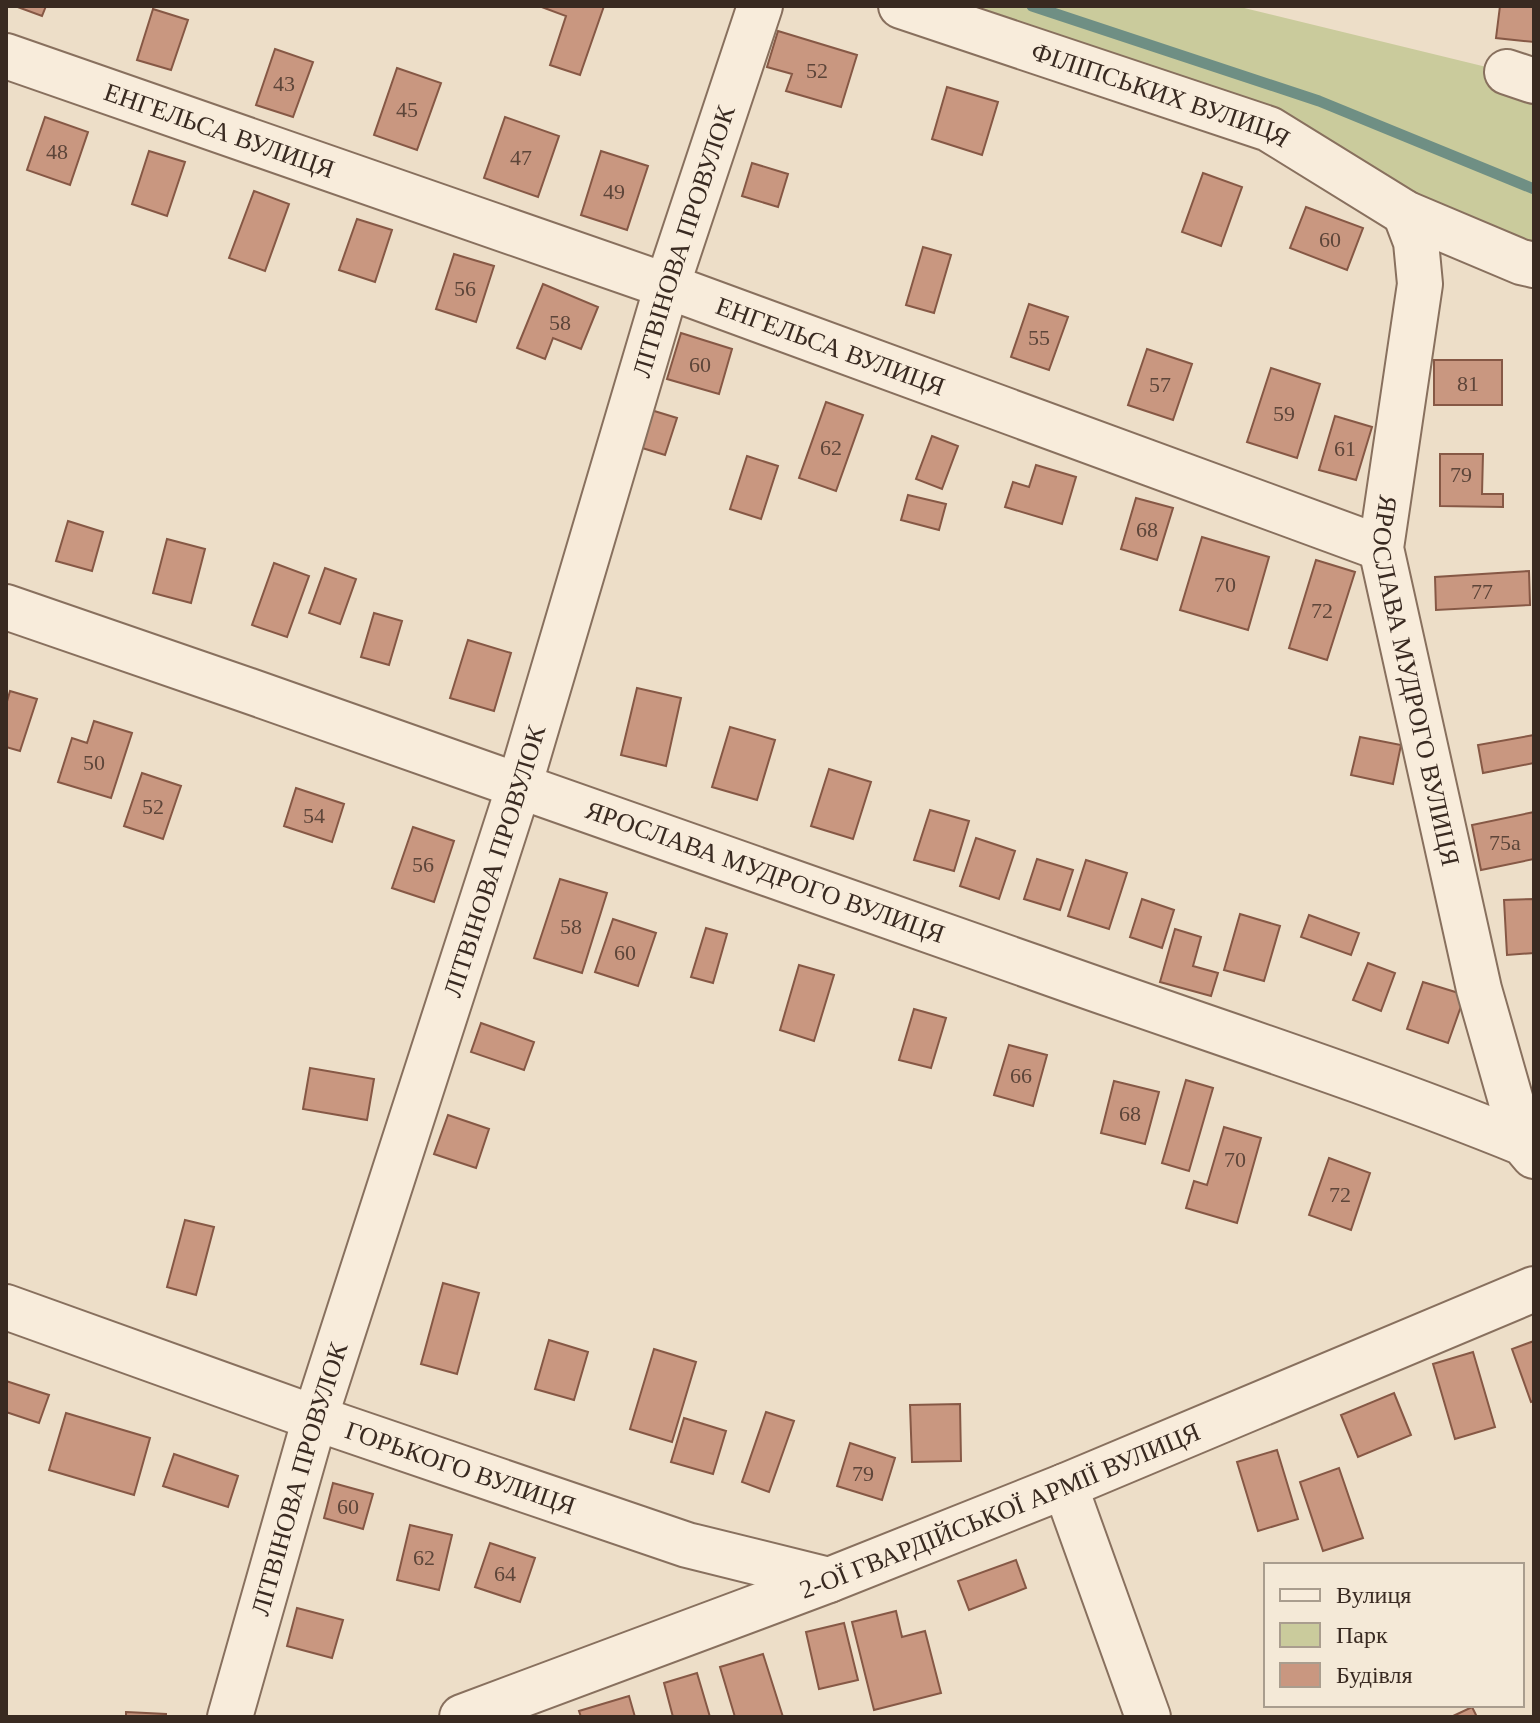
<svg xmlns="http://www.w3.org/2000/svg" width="1540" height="1723" font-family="Georgia,serif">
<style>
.green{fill:#cacb9c}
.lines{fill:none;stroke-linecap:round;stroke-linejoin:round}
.stream{stroke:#6f8f84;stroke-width:11}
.building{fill:#c99780;stroke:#865845;stroke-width:2}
.minor-casing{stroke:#88705e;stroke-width:48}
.minor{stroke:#f8ecdb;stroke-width:44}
.labels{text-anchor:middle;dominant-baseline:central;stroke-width:7;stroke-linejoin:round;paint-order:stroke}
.number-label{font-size:22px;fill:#5d4539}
.street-label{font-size:26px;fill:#392a21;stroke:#f4e9d7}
</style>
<rect width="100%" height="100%" fill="#eddec8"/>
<!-- green -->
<path class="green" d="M901 6H1236L1507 72 1534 81V265L1269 129Z"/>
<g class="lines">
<!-- stream -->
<path class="stream" d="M1032 6 1319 101 1534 189"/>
</g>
<!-- building -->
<path class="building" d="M15 6H46L42 16Z
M539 6H604L580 75 550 65 566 16Z
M1500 6H1534V42L1496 38Z
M153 9 188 20 171 70 137 60Z
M778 31 857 55 841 107 786 91 792 74 767 67Z
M275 49 313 62 293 117 256 105Z
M397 68 441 83 417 150 374 135Z
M947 87 998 102 982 155 932 139Z
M45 117 88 132 70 185 27 170Z
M505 117 559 136 538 197 484 178Z
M149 151 185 162 167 216 132 204Z
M601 151 648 166 627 230 581 215Z
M752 163 788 174 778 207 742 196Z
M1203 173 1242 187 1221 246 1182 232Z
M254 191 289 204 265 271 229 258Z
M1306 207 1363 228 1347 270 1290 248Z
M357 219 392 230 375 282 339 270Z
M923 247 951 255 934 313 906 305Z
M454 254 494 266 476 322 436 309Z
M543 284 598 307 581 349 553 338 545 359 517 348Z
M1029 304 1068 317 1049 370 1011 357Z
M681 333 732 349 719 394 667 379Z
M1147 349 1192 364 1173 420 1128 405Z
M1434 360H1502V405H1434Z
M1271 368 1320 384 1297 458 1247 442Z
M826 402 863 415 836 491 799 478Z
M651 410 677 418 665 455 639 447Z
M1335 416 1372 427 1356 480 1319 470Z
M932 436 958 446 942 489 916 479Z
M1440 454H1483L1482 494H1503V507L1440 506Z
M747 456 778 466 761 519 730 509Z
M1036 465 1076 477 1062 524 1005 507 1013 482 1029 487Z
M908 495 946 504 939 530 901 520Z
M1136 498 1173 508 1157 560 1121 549Z
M68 521 103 532 92 571 56 561Z
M1202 537 1269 557 1248 630 1180 610Z
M167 539 205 549 191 603 153 593Z
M1316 560 1355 572 1327 660 1289 648Z
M274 563 309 576 287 637 252 625Z
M325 568 356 579 340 624 309 613Z
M1529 571 1530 605 1436 610 1435 577Z
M374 613 402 621 389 665 361 657Z
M468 640 511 653 494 711 450 698Z
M637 688 681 698 666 766 621 755Z
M10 691 37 699 20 751 6 747V705Z
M94 721 132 733 111 798 58 782 72 738 87 743Z
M730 727 775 740 757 800 712 787Z
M1534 735V763L1483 773 1478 745Z
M1360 737 1401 745 1393 784 1351 775Z
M829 769 871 782 853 839 811 826Z
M142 773 181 786 163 839 124 826Z
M296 788 344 804 332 842 284 826Z
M930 810 969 821 954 871 914 860Z
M1534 812V859L1481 870 1472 825Z
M413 827 454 841 434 902 392 888Z
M976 838 1015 851 999 899 960 886Z
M1037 859 1073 870 1060 910 1024 899Z
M1086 860 1127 873 1109 929 1068 916Z
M560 879 607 893 582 973 534 958Z
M1142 899 1174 910 1162 948 1130 937Z
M1534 899V953L1507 955 1504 900Z
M1240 914 1280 926 1264 981 1224 970Z
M1309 915 1359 933 1351 955 1301 937Z
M613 919 656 933 638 986 595 972Z
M706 928 727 934 713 983 691 977Z
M1175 929 1201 937 1193 966 1218 973 1211 996 1160 982Z
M1368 963 1395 973 1381 1011 1353 1000Z
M799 965 834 975 814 1041 780 1030Z
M1423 982 1465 995 1448 1043 1407 1029Z
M914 1009 946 1018 931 1068 899 1060Z
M481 1023 534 1042 524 1070 471 1052Z
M1009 1045 1047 1055 1033 1106 994 1095Z
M310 1068 374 1079 367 1120 303 1109Z
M1186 1080 1213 1088 1189 1171 1162 1163Z
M1114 1081 1159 1092 1145 1144 1101 1133Z
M448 1115 489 1129 476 1168 434 1154Z
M1224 1127 1261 1138 1237 1223 1186 1208 1194 1181 1207 1185Z
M1329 1158 1370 1173 1351 1230 1309 1215Z
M185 1220 214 1227 196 1295 167 1287Z
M443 1283 479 1293 457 1374 421 1364Z
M549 1340 588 1352 574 1400 535 1389Z
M1534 1341V1401L1531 1402 1512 1349Z
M654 1349 696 1362 672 1442 630 1429Z
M1473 1352 1495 1427 1455 1439 1433 1364Z
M6 1381 49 1395 39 1423 6 1412Z
M1394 1393 1411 1435 1358 1457 1341 1415Z
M960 1404 961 1461 912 1462 910 1405Z
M766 1412 794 1421 769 1492 742 1482Z
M66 1413 150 1438 134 1495 49 1470Z
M684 1418 726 1431 713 1474 671 1462Z
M850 1443 895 1458 882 1500 837 1486Z
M1277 1450 1298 1519 1258 1531 1237 1462Z
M174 1454 238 1476 228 1507 163 1486Z
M1339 1468 1363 1538 1323 1551 1300 1482Z
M333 1483 373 1494 363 1529 324 1518Z
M410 1525 452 1535 439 1590 397 1580Z
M490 1543 535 1558 520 1602 475 1587Z
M1016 1560 1026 1588 969 1610 958 1581Z
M297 1608 343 1620 332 1658 287 1646Z
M896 1611 902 1637 925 1631 941 1693 874 1710 852 1622Z
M844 1623 858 1680 819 1689 806 1632Z
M763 1654 783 1717H735L720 1667Z
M697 1673 710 1717H673L664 1683Z
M629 1696 635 1717H581L579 1711Z
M1472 1707 1477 1717H1451Z
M126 1712 166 1714V1717H126Z"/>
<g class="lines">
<!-- minor casing -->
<g class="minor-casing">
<g id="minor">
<path id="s1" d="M901 6 1269 129 1405 213 1521 262 1534 265"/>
<path id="s2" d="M6 56 667 286 1381 548"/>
<path d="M1507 72 1534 81"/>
<path id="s3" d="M1405 213 1416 242 1420 284 1381 548 1479 989 1523 1143"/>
<path id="s4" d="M6 607C350 725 693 845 1036 968 1198 1026 1363 1078 1523 1143L1534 1156"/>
<path id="s5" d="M6 1307 315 1418 687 1545 829 1580"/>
<path d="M1065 1486 1148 1717"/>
<path id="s6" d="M230 1717 315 1418 520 783 667 286 760 6"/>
<path id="s7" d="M462 1717 829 1580 1065 1486 1534 1289"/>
</g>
</g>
<!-- minor -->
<use href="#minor" class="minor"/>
</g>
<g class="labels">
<!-- number labels -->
<g class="number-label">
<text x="817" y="70">52</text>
<text x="284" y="83">43</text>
<text x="407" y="109">45</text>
<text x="57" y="151">48</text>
<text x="521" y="157">47</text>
<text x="614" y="191">49</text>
<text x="1330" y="239">60</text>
<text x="465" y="288">56</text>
<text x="560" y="322">58</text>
<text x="1039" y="337">55</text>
<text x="700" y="364">60</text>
<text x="1468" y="383">81</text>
<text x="1160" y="384">57</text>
<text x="1284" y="413">59</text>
<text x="831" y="447">62</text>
<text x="1345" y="448">61</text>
<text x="1461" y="474">79</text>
<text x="1147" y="529">68</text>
<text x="1225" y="584">70</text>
<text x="1482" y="591">77</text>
<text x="1322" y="610">72</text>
<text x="94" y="762">50</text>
<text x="153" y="806">52</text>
<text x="314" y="815">54</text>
<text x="1505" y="842">75а</text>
<text x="423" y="864">56</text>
<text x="571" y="926">58</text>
<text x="625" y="952">60</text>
<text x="1021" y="1075">66</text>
<text x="1130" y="1113">68</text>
<text x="1235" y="1159">70</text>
<text x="1340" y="1194">72</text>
<text x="863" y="1473">79</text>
<text x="348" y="1506">60</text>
<text x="424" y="1557">62</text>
<text x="505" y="1573">64</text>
</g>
<!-- street labels -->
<g class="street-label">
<text stroke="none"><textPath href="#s1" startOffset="274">ФІЛІПСЬКИХ ВУЛИЦЯ</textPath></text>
<text stroke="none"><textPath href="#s2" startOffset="226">ЕНГЕЛЬСА ВУЛИЦЯ</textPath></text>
<text stroke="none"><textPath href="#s6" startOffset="1544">ЛІТВІНОВА ПРОВУЛОК</textPath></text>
<text stroke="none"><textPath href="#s2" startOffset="874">ЕНГЕЛЬСА ВУЛИЦЯ</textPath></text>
<text stroke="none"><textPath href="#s3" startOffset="476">ЯРОСЛАВА МУДРОГО ВУЛИЦЯ</textPath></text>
<text stroke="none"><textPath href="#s6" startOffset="896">ЛІТВІНОВА ПРОВУЛОК</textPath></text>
<text stroke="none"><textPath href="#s4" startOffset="804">ЯРОСЛАВА МУДРОГО ВУЛИЦЯ</textPath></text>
<text stroke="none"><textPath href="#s5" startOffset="482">ГОРЬКОГО ВУЛИЦЯ</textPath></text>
<text stroke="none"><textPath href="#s6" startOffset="248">ЛІТВІНОВА ПРОВУЛОК</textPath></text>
<text stroke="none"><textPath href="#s7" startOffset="576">2-ОЇ ГВАРДІЙСЬКОЇ АРМІЇ ВУЛИЦЯ</textPath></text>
</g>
</g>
<!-- border -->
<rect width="1540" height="1723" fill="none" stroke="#392a21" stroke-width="16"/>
<!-- legend -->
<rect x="1264" y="1563" width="260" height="144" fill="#f4e9d7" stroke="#a99d8e" stroke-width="2"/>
<rect x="1280" y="1589" width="40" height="12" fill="#f8ecdb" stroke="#a99d8e" stroke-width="2"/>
<text x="1336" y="1603" font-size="24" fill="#392a21">Вулиця</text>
<rect x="1280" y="1623" width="40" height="24" fill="#cacb9c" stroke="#a99d8e" stroke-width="2"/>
<text x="1336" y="1643" font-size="24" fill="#392a21">Парк</text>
<rect x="1280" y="1663" width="40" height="24" fill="#c99780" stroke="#a99d8e" stroke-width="2"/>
<text x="1336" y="1683" font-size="24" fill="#392a21">Будівля</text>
</svg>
